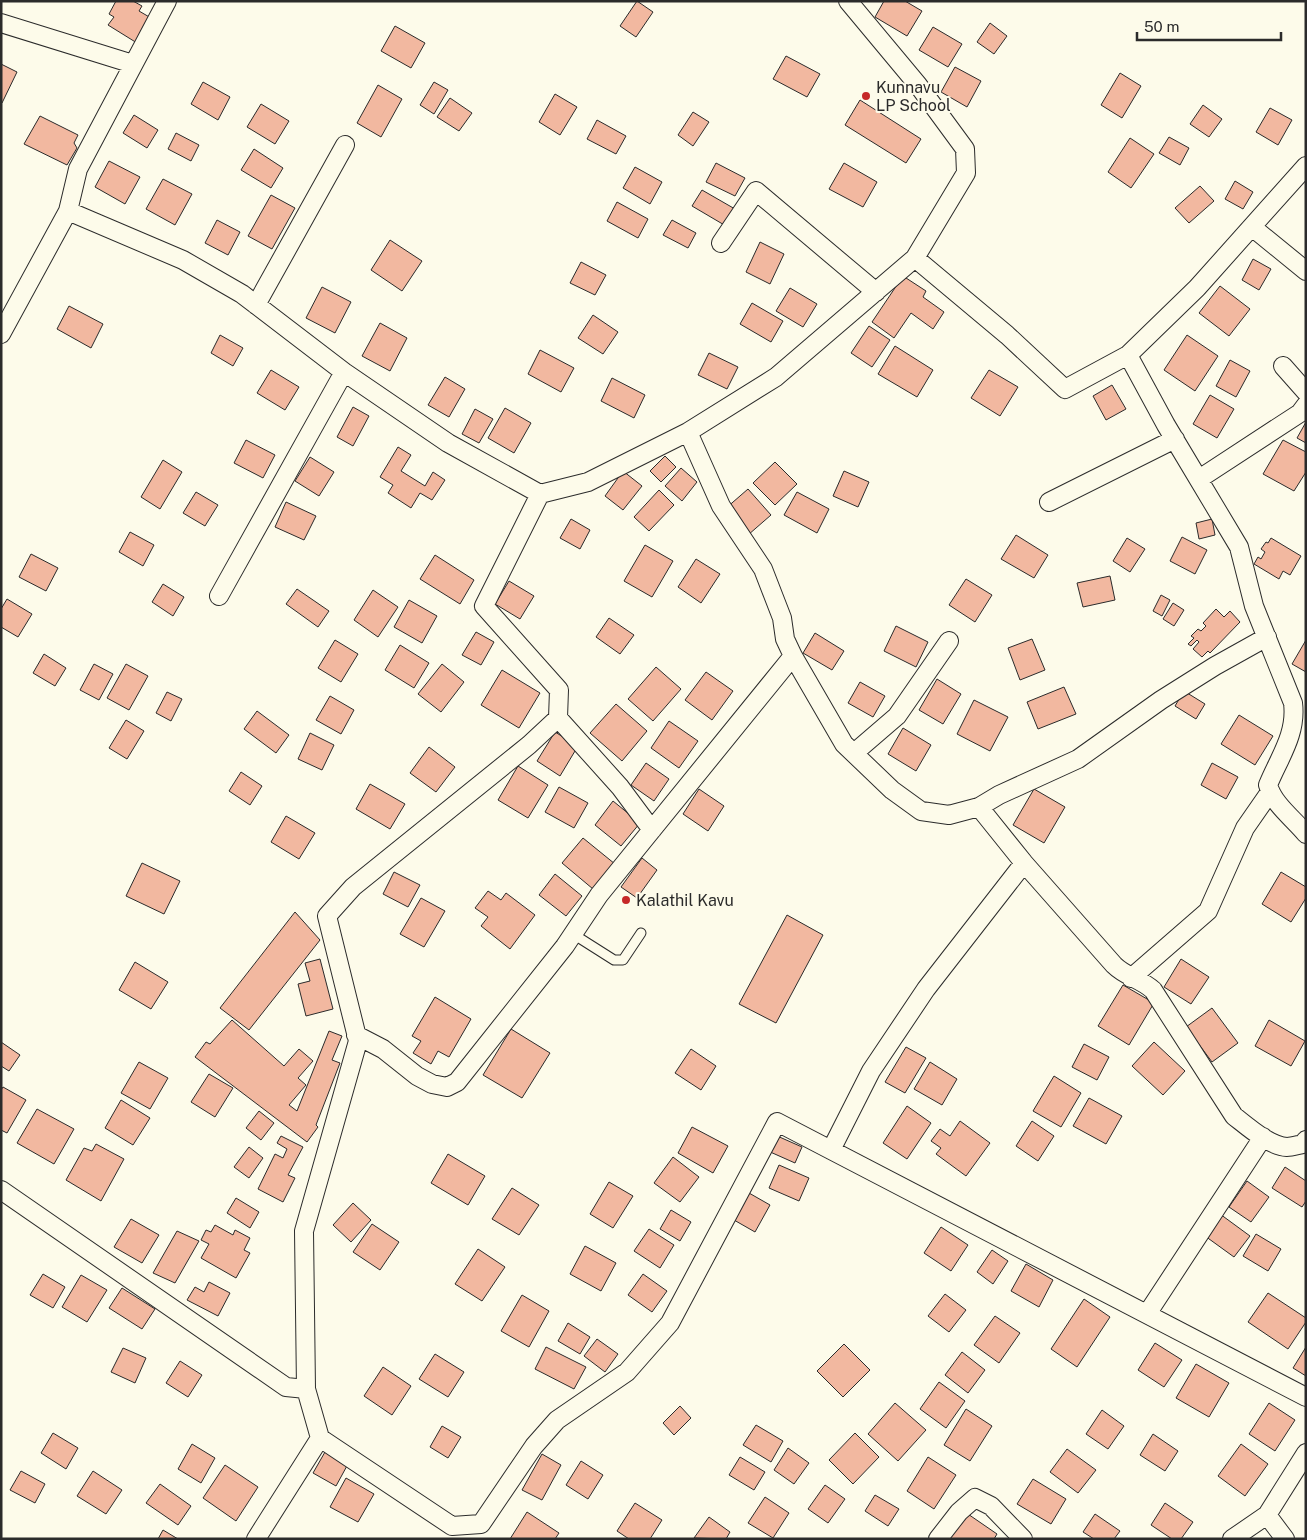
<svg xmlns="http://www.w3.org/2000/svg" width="1307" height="1540" font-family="'Public Sans',sans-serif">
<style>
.building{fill:#f2b8a0;stroke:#2b2b2b}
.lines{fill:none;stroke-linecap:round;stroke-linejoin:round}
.lane-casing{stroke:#2b2b2b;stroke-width:11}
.street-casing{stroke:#2b2b2b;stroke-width:20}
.lane{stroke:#fdfbea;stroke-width:9}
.street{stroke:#fdfbea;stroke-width:18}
.poi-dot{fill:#c62828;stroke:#fdfbea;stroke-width:2}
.labels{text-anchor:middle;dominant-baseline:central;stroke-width:4;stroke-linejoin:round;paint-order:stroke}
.poi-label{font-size:16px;fill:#2b2b2b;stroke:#fdfbea;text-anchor:start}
</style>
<rect width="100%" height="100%" fill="#fdfbea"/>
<!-- building -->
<path class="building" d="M116 1H133L142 6 139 11 151 18 137 43 108 25 114 17 109 14Z
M637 1 653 12 636 37 620 26Z
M884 1H905L922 11 907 36 875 17Z
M990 23 1007 36 994 54 977 42Z
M395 26 425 43 411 68 381 51Z
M933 27 962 44 948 67 919 50Z
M786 56 820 74 807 97 773 79Z
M1 64 17 72 2 103H1Z
M955 67 981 81 967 107 941 92Z
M1120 73 1141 86 1122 118 1101 105Z
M203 82 230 97 218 120 191 104Z
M434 82 448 90 434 114 420 105Z
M378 85 402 99 381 137 357 123Z
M555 94 577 107 560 135 539 122Z
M450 98 472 113 459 131 437 117Z
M860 100 921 139 906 163 845 125Z
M261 104 289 121 275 144 247 127Z
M1203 105 1222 119 1209 137 1190 124Z
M1270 108 1292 120 1278 145 1256 132Z
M693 112 709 122 693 146 678 135Z
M134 115 158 130 147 148 123 133Z
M40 116 78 135 74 143 77 148 67 165 24 144Z
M597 120 626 136 616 154 587 139Z
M176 133 199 145 191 161 168 149Z
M1169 137 1189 148 1180 165 1159 153Z
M1130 138 1154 154 1131 188 1108 172Z
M254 149 283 168 271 188 241 170Z
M109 161 140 177 125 204 95 187Z
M716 163 745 178 735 196 706 182Z
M844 163 877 182 863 207 829 189Z
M635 167 662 182 650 204 623 188Z
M163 179 192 194 175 225 146 209Z
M1235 181 1253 192 1243 209 1225 199Z
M1200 186 1214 201 1189 223 1175 208Z
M702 190 735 209 726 226 692 206Z
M271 195 295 208 272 249 248 236Z
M617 202 648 219 638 238 607 221Z
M217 220 240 232 228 255 205 243Z
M672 220 696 233 688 248 663 235Z
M390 240 422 261 402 291 371 270Z
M760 242 784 254 770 284 746 272Z
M1253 259 1271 269 1259 290 1242 280Z
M581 262 606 275 595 295 570 283Z
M903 276 926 291 923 297 944 312 933 329 911 313 894 338 872 322Z
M1220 286 1250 309 1229 336 1199 313Z
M322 287 351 302 335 333 306 318Z
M790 288 817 304 803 327 776 311Z
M752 303 783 321 771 342 740 324Z
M69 306 103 324 91 348 57 329Z
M593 315 618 332 603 354 578 338Z
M380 323 407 338 390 371 362 356Z
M869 326 890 340 872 367 851 353Z
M220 335 243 348 233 366 211 353Z
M1187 335 1218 356 1195 391 1164 370Z
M895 346 933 370 917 397 878 374Z
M540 350 574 368 561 392 528 374Z
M709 353 738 367 727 389 698 375Z
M1230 360 1250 371 1236 397 1216 386Z
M271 370 299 387 285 410 257 393Z
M989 370 1018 387 1000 416 971 398Z
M445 377 465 389 449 417 428 405Z
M612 378 645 395 634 418 601 401Z
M1112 385 1126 409 1106 420 1093 396Z
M1210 395 1234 409 1217 438 1193 424Z
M353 407 369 416 353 446 337 437Z
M505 408 531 423 514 453 488 438Z
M475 409 493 419 479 443 462 434Z
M1306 422V443L1297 438Z
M246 440 275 455 263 478 234 463Z
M1283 440 1306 452V472L1294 491 1263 474Z
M398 447 411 455 401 471 425 486 433 472 445 480 432 500 420 493 411 508 388 493 393 485 380 477Z
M665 456 676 467 661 482 650 471Z
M310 457 334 472 319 496 295 481Z
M163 460 182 472 160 509 141 497Z
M775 462 797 484 775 505 753 483Z
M681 468 697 482 682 501 665 486Z
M623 471 642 486 623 510 605 496Z
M844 471 869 482 858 507 833 496Z
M748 489 771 515 748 535 725 509Z
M659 490 674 505 649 531 634 517Z
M196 492 218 505 205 526 183 513Z
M797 492 829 509 817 533 784 515Z
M286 502 316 516 304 540 275 527Z
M571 519 590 530 580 549 560 538Z
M1212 519 1215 535 1199 539 1196 523Z
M130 532 154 545 143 566 119 552Z
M1016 535 1048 555 1034 578 1001 559Z
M1182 537 1207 550 1195 574 1170 561Z
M1127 538 1145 549 1130 572 1113 561Z
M1271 538 1301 556 1290 575 1283 571 1279 579 1254 564 1258 557 1261 559 1265 552 1261 549 1266 542 1268 543Z
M645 545 673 561 652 597 624 581Z
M31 554 58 568 46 591 19 577Z
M435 555 474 580 460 604 420 579Z
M696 559 720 574 701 603 678 587Z
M1110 576 1115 600 1083 607 1077 583Z
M966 579 992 595 975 622 949 605Z
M509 581 534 596 520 619 495 604Z
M163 584 184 597 173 616 152 602Z
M297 589 329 611 318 627 286 604Z
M373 590 398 607 378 637 354 620Z
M1161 595 1170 600 1162 616 1153 611Z
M7 599 32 614 18 637 1 627V609Z
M409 600 437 616 422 643 394 627Z
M1173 603 1184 610 1174 626 1163 619Z
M1216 609 1224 617 1230 611 1240 622 1210 653 1208 651 1202 657 1193 649 1199 642 1197 640 1191 646 1188 644 1194 638 1191 636 1198 629 1201 631 1206 626 1203 623Z
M609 618 634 635 620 654 596 637Z
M896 626 928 642 916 667 884 651Z
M476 632 494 642 481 665 462 655Z
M815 633 844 651 832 670 803 653Z
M1032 639 1045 670 1020 680 1008 648Z
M335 640 358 654 341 682 318 668Z
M1306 640V672L1292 664Z
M400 645 429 663 414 688 385 670Z
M44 654 66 668 55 686 33 673Z
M94 664 113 674 99 700 80 690Z
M126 664 148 676 129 710 107 698Z
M442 664 464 682 441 712 418 694Z
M656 667 681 689 653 721 628 699Z
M502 670 540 693 519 728 481 705Z
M706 672 733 691 712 720 685 700Z
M937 679 961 694 943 724 919 710Z
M860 682 885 696 873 717 848 703Z
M1064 687 1076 714 1038 729 1027 702Z
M1184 691 1205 704 1196 719 1175 706Z
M167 692 182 699 171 721 156 713Z
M330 696 354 710 341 734 316 720Z
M974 700 1008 717 990 751 957 734Z
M616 704 647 731 622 761 590 733Z
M257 711 289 735 276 753 244 729Z
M1239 715 1273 736 1255 765 1221 744Z
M126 720 144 731 127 759 109 748Z
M669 721 698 741 679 768 651 748Z
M903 728 931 745 916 771 888 754Z
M555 732 578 746 560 776 537 761Z
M310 733 334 745 322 770 298 759Z
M429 747 455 767 436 792 410 773Z
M646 763 669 779 654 801 631 785Z
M1212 763 1238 777 1226 799 1201 785Z
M518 766 548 785 528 818 498 800Z
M241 772 262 786 250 805 229 791Z
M370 784 405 804 390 829 356 809Z
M559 787 588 803 574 828 545 812Z
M699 789 724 806 708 831 683 814Z
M1034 789 1065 807 1044 843 1013 825Z
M613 801 640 823 621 846 595 825Z
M286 816 315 833 299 859 271 842Z
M583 838 615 864 593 889 562 863Z
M642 858 657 870 637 898 621 887Z
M142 863 180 881 164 914 126 896Z
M394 872 420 885 408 907 383 894Z
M1281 872 1306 887V898L1291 922 1262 904Z
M555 874 582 896 566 916 539 895Z
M488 891 501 900 506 893 535 915 510 949 481 926 488 917 475 908Z
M421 898 445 911 424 947 400 934Z
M295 912 320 940 249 1030 220 1008Z
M787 915 823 935 776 1023 739 1004Z
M320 959 333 1009 306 1016 298 984 310 981 305 963Z
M1181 959 1209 977 1191 1004 1164 987Z
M135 962 168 982 151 1009 119 990Z
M1123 985 1154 1003 1129 1045 1098 1026Z
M435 997 471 1019 449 1057 438 1051 431 1064 413 1053 421 1041 412 1036Z
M1212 1008 1238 1043 1212 1062 1186 1027Z
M232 1020 284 1066 299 1049 313 1061 298 1078 306 1085 289 1105 297 1111 329 1031 342 1036 332 1060 340 1063 316 1125 318 1127 307 1142 195 1057 206 1042 210 1044Z
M1269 1020 1305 1041 1291 1066 1255 1046Z
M511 1029 550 1053 522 1098 483 1075Z
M1 1042 20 1055 9 1071 1 1066Z
M1154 1042 1185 1071 1163 1095 1132 1066Z
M1084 1044 1109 1057 1097 1080 1072 1067Z
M906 1047 926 1058 905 1093 885 1082Z
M691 1049 716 1066 701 1090 675 1073Z
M139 1062 168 1078 150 1109 121 1093Z
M930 1062 957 1079 942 1105 914 1089Z
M209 1074 233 1088 215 1117 191 1102Z
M1054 1076 1081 1093 1061 1127 1033 1111Z
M3 1087 26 1100 7 1133 1 1130V1090Z
M1089 1098 1122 1116 1106 1144 1073 1126Z
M121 1100 150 1118 133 1145 105 1128Z
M907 1106 931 1123 907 1159 883 1143Z
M37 1109 74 1129 54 1164 17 1143Z
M259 1111 274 1123 261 1140 246 1128Z
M960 1121 990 1143 966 1176 936 1154 941 1148 931 1141 940 1129 950 1136Z
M1032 1121 1054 1136 1038 1161 1016 1146Z
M692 1127 728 1146 713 1173 678 1153Z
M775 1135 802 1147 795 1163 768 1151Z
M281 1136 303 1147 288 1175 295 1178 283 1202 258 1189 275 1154 283 1158 287 1149 277 1143Z
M96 1144 124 1159 101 1201 66 1180 84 1148 92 1151Z
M249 1147 263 1158 249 1178 234 1167Z
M448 1154 485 1176 468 1205 431 1183Z
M673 1157 699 1177 680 1202 654 1183Z
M779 1165 809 1178 799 1201 769 1188Z
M1285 1167 1306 1181V1201L1302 1207 1272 1188Z
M1247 1181 1269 1197 1251 1222 1229 1207Z
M609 1182 633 1196 613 1228 590 1214Z
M512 1188 539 1205 519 1235 492 1219Z
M749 1193 770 1205 755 1232 734 1220Z
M236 1198 259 1212 250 1228 227 1213Z
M353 1203 371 1220 351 1242 333 1225Z
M671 1210 691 1222 680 1241 660 1229Z
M1220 1214 1250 1236 1234 1257 1205 1236Z
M131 1219 159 1235 142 1263 114 1247Z
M372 1224 399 1242 380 1270 353 1252Z
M215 1225 233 1235 235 1230 250 1238 244 1250 250 1253 236 1278 201 1258 209 1244 201 1240 206 1230 211 1232Z
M941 1227 968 1245 951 1271 924 1253Z
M649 1229 674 1245 660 1268 634 1251Z
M177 1231 199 1241 175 1283 153 1273Z
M1256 1234 1281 1249 1268 1271 1243 1256Z
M585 1246 616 1263 601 1291 570 1274Z
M478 1249 505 1267 482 1301 455 1284Z
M992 1250 1008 1261 993 1284 977 1272Z
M1026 1264 1053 1280 1039 1307 1011 1291Z
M43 1274 65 1287 53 1308 30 1295Z
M643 1274 667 1291 652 1312 628 1295Z
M81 1275 107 1290 87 1322 62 1307Z
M209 1282 230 1293 218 1316 187 1300 195 1287 204 1292Z
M122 1288 155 1309 142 1329 109 1308Z
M1268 1293 1306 1318V1322L1288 1349 1248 1322Z
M945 1294 966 1310 949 1332 928 1316Z
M522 1295 549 1311 529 1347 501 1331Z
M1084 1299 1110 1317 1077 1367 1051 1349Z
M995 1316 1020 1333 999 1363 974 1345Z
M568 1323 590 1337 580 1354 558 1341Z
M597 1339 618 1354 605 1372 584 1356Z
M1155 1343 1182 1360 1164 1387 1138 1370Z
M844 1344 870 1370 843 1397 817 1371Z
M546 1347 586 1367 574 1389 535 1369Z
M1306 1347V1376L1293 1368Z
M123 1348 146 1358 135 1383 111 1372Z
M962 1352 985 1370 968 1393 945 1375Z
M435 1354 464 1372 448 1397 419 1379Z
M180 1361 202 1375 188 1397 166 1383Z
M1196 1364 1229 1383 1209 1417 1176 1398Z
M383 1367 411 1386 392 1415 364 1396Z
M939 1382 965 1401 946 1428 920 1409Z
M895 1403 926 1430 898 1461 868 1434Z
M1269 1403 1295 1420 1275 1451 1249 1434Z
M680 1406 691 1418 674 1435 663 1423Z
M966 1409 992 1426 970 1461 944 1445Z
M1102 1410 1124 1426 1108 1449 1086 1434Z
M756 1425 783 1441 771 1462 743 1445Z
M442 1426 461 1437 448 1458 430 1447Z
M53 1433 78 1448 66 1469 41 1453Z
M855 1433 879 1457 853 1484 829 1460Z
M1153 1434 1178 1451 1165 1471 1140 1455Z
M192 1444 215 1458 201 1483 178 1469Z
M1241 1444 1268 1464 1245 1496 1218 1476Z
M788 1448 809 1463 794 1484 774 1470Z
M1067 1449 1096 1470 1078 1493 1050 1472Z
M325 1452 348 1464 336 1486 313 1473Z
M542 1454 561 1465 542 1500 522 1490Z
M740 1457 765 1472 754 1490 729 1475Z
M928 1457 956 1475 934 1509 907 1491Z
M581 1461 603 1475 588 1499 566 1485Z
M225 1465 258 1487 236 1521 203 1498Z
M21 1471 45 1484 35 1503 10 1490Z
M93 1471 122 1490 106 1514 77 1496Z
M346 1478 374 1494 358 1522 330 1507Z
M1033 1479 1066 1499 1051 1524 1017 1504Z
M160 1484 191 1506 178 1525 146 1503Z
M825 1485 845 1499 828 1523 808 1509Z
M875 1495 899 1509 888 1526 865 1511Z
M765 1497 789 1513 773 1538 748 1523Z
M635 1503 662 1520 650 1539H629L617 1531Z
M1165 1503 1193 1522 1181 1539H1172L1151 1525Z
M527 1512 559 1533 555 1539H510Z
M965 1512 997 1534 994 1539H947Z
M1095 1514 1120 1531 1114 1539H1094L1083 1532Z
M709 1517 730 1532 726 1539 694 1538Z
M163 1530 178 1539H158Z"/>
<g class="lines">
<!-- lane casing -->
<g class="lane-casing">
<path id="lane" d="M573 934 614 960H623L641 933"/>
</g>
<!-- street casing -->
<g class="street-casing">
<path id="street" d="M1 23 133 64
M1306 166 1197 288 1128 355 1166 425 1239 547 1254 606 1293 703C1297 734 1279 758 1268 785 1274 805 1293 818 1306 834
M68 211 183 260 242 294 344 372 448 443 540 494 588 482 688 432 776 377 915 258 966 173 965 149 918 85 848 1
M1252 227 1306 271
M721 243 756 191 876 292
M915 258 1007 335 1065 389 1128 355
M256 305 345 145
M1 334 68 211 78 169 167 1
M1283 366 1306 392
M688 432 721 506 763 569 782 618 785 639 793 656 844 744 892 790 921 811 949 815 979 807 999 795 1078 759 1161 700 1215 666 1267 637
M1199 479 1300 413 1306 405
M540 494 484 606 559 690 558 718 529 745 353 887 327 916 358 1041 304 1231 306 1389 320 1438 452 1526 481 1524 534 1446 557 1420 627 1372 670 1323 777 1122 1306 1397
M1049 502 1175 439
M219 596 344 372
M558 718 620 787 652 830
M854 753 897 716 949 641
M979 807 1024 863 1114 965C1126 977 1141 979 1153 990L1234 1116C1247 1126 1269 1146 1287 1147 1291 1147 1298 1145 1303 1144L1306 1140
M1131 978 1208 911 1245 828 1270 792
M356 1035 383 1049 417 1076 432 1084 447 1087 457 1082 565 946 599 895 793 656
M831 1150 871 1071 926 989 1024 863
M1 1190 286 1387 306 1389
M1147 1314 1263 1137
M1267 1515 1285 1539
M256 1539 320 1438
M938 1539 959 1512 975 1498 991 1506 1023 1539
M1232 1539 1267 1515 1306 1453"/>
</g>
<!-- lane -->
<use href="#lane" class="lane"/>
<!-- street -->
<use href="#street" class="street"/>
</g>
<!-- markers -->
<g class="poi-dot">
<circle cx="866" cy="96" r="5"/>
<circle cx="626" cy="900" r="5"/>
</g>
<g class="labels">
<!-- poi labels -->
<g class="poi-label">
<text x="876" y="87">Kunnavu<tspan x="876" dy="18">LP School</tspan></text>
<text x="636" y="900">Kalathil Kavu</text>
</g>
</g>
<!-- border -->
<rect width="1307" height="1540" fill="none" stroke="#2b2b2b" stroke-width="5"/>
<!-- scale -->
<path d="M1137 32v8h144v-8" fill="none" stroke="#2b2b2b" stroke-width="2.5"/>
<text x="1144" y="32" font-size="15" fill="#2b2b2b" stroke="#fdfbea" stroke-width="4" paint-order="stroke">50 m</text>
</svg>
